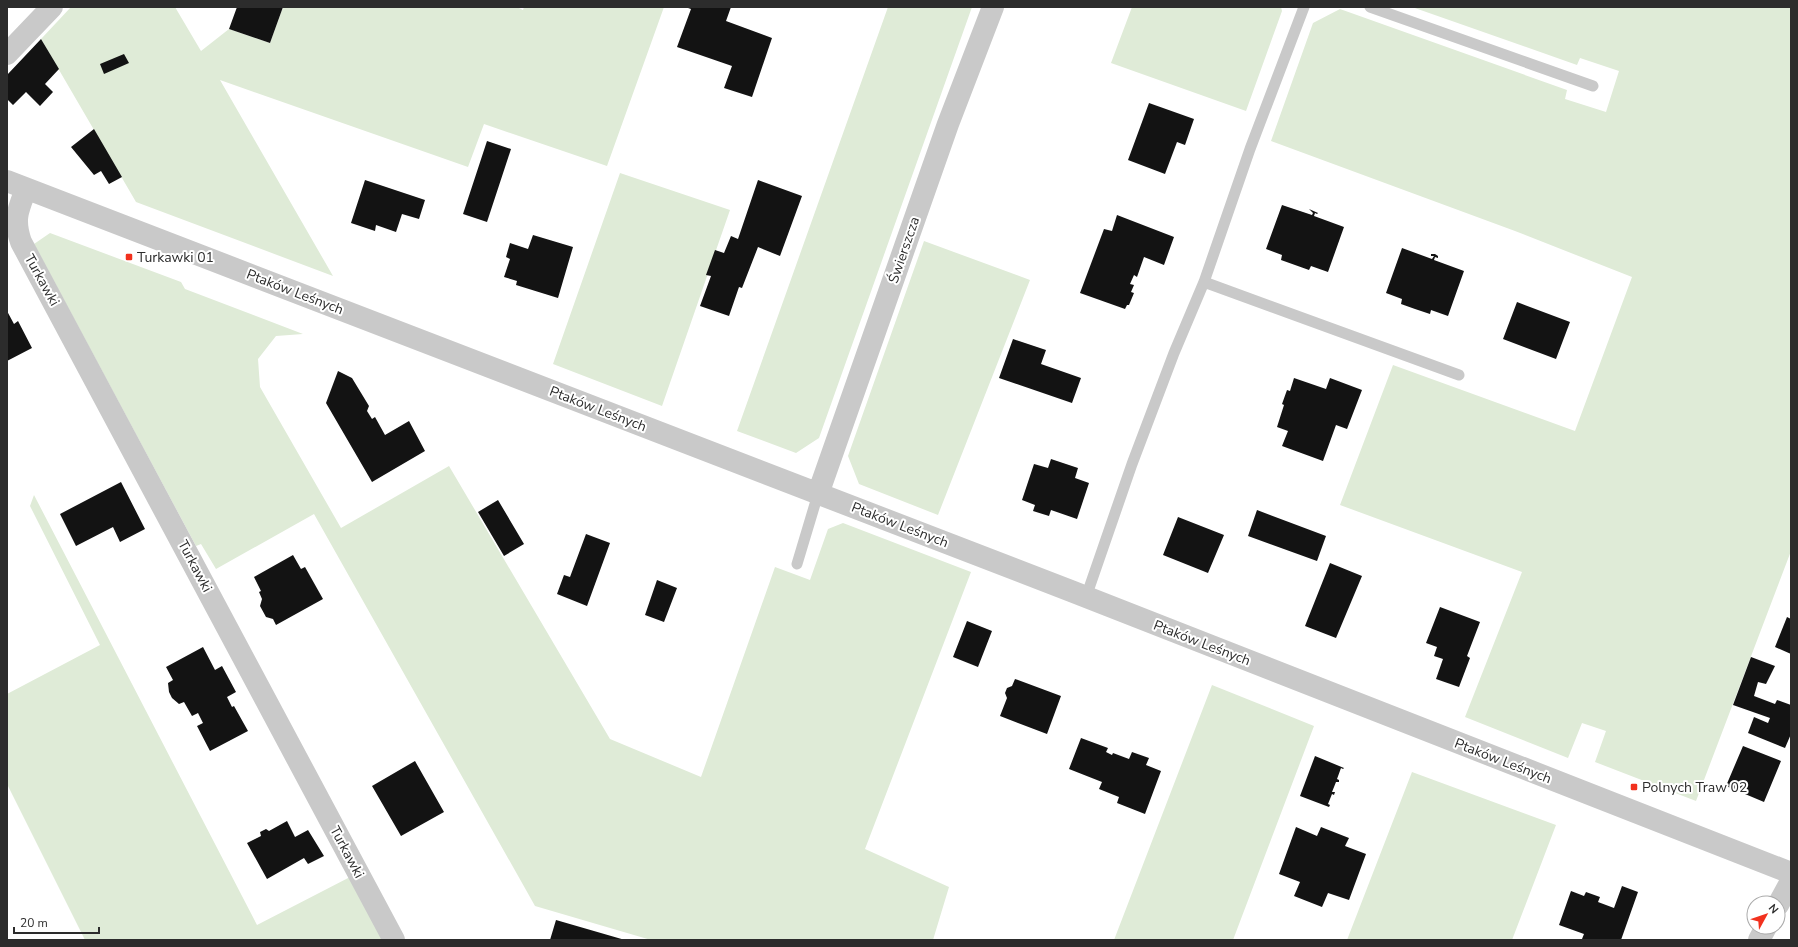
<svg xmlns="http://www.w3.org/2000/svg" width="1798" height="947" font-family="'Nunito Sans',sans-serif">
<style>
.green{fill:#dfebd7}
.building{fill:#131313}
.lines{fill:none;stroke-linecap:round;stroke-linejoin:round}
.service{stroke:#c9c9c9;stroke-width:11}
.minor{stroke:#c9c9c9;stroke-width:22}
.poi-dot{fill:#f2311e;stroke:#fff;stroke-width:1.5}
.labels{text-anchor:middle;dominant-baseline:central;stroke-width:4;stroke-linejoin:round;paint-order:stroke}
.street-label{font-size:14px;fill:#2c2c2c;stroke:#fff}
.poi-label{font-size:14px;fill:#2c2c2c;stroke:#fff;text-anchor:start}
</style>
<rect width="100%" height="100%" fill="#fff"/>
<!-- green -->
<path class="green" d="M71 7H175L201 51 229 29 270 43 283 7H517L523 10 524 7H664L607 166 484 124 468 167 220 80 333 276 136 202 41 39Z
M888 7H972L819 438 796 453 737 431Z
M1132 7H1281L1282 11 1246 111 1111 63Z
M1412 7H1791V551L1696 801 1595 762 1606 731 1582 723 1568 758 1465 717 1522 572 1340 505 1393 365 1575 431 1632 277 1515 231 1271 141 1313 23 1340 9 1567 90 1565 99 1606 112 1619 71 1580 58 1577 65Z
M620 173 730 210 662 406 553 364Z
M50 233 181 282 185 289 303 334 276 336 258 359 260 387 341 528 449 466 610 739 701 777 775 567 810 580 828 529 843 523 971 572 865 849 949 887 933 940H651L535 906 314 514 216 569 201 544 196 546 34 244Z
M924 241 1030 280 938 515 859 484 848 456Z
M34 495 257 925 352 876 386 940H85L7 784V694L100 645 30 506Z
M1212 685 1314 726 1233 940H1114Z
M1412 772 1556 825 1512 940H1347Z"/>
<!-- building -->
<path class="building" d="M237 7H283L270 43 229 29Z
M685 7H731L726 21 772 38 752 97 724 88 732 66 677 47 691 9Z
M41 39 59 69 45 84 53 92 40 106 26 92 13 105 7 99V75Z
M124 54 129 63 104 74 100 64Z
M1149 103 1194 119 1185 145 1177 142 1165 174 1128 160Z
M94 129 122 177 109 184 101 171 94 175 71 147Z
M487 141 511 149 487 222 463 214Z
M365 180 425 200 419 219 402 214 396 232 376 225 375 231 351 223Z
M758 180 802 196 780 256 758 247 742 288 739 287 729 316 700 306 711 276 706 275 715 250 724 253 731 236 738 239Z
M1282 205 1312 215 1313 213 1309 209 1318 213 1317 214 1315 213 1314 216 1344 227 1328 272 1311 266 1309 270 1281 260 1282 255 1266 249Z
M1117 215 1174 237 1164 265 1144 257 1137 277 1134 275 1130 284 1134 285 1131 292 1134 293 1129 305H1127L1125 309 1080 293 1104 229 1112 231Z
M533 235 573 247 558 298 516 285 517 281 504 277 510 259 506 257 510 243 528 249Z
M1402 248 1432 259 1434 256H1431V254H1435L1438 256V258L1435 257 1434 260 1464 271 1448 316 1431 310 1430 314 1415 309 1401 304 1402 299 1386 293Z
M1517 302 1570 322 1556 359 1503 339Z
M7 311 14 324 18 321 32 348 7 361Z
M1013 339 1046 350 1041 364 1081 378 1072 403 999 378Z
M338 371 352 378 369 406 367 411 372 419 375 417 385 435 409 421 425 451 372 482 326 403Z
M1294 378 1326 389 1330 378 1362 390 1347 429 1336 425 1323 461 1282 446 1288 431 1277 427 1284 405 1282 404 1287 390 1290 391Z
M1051 459 1078 468 1075 478 1089 483 1077 519 1051 510 1049 516 1033 511 1035 505 1022 500 1034 464 1048 468Z
M121 482 145 529 120 542 113 527 76 546 60 514Z
M498 500 524 544 504 556 478 512Z
M1257 510 1326 536 1317 561 1248 536Z
M1178 517 1224 535 1208 573 1163 555Z
M586 534 610 543 587 606 557 594 564 575 570 577Z
M293 555 301 569 305 567 323 599 276 625 273 619 266 617 260 606 262 599 259 592 261 591 254 577Z
M1330 563 1362 576 1336 638 1305 626Z
M657 580 677 588 664 622 645 615Z
M1440 607 1480 622 1467 656 1470 658 1459 687 1436 679 1443 659 1434 656 1437 647 1426 643Z
M1787 617 1791 619V654L1775 647Z
M967 621 992 631 978 667 953 657Z
M203 647 215 670 222 666 236 692 227 697 232 707 234 706 248 731 210 751 197 726 203 723 198 713 192 716 184 702 179 704 172 698 169 692 168 683 173 680 166 667Z
M1751 657 1775 666 1766 684 1758 682 1754 696 1775 704 1777 700 1791 705V734L1785 748 1748 733 1754 717 1768 723 1770 718 1733 705Z
M1015 679 1061 696 1047 734 1000 716 1007 698 1005 693 1007 688 1012 686Z
M1081 738 1108 748 1106 752 1112 755 1113 753 1129 759 1132 752 1149 758 1146 765 1161 771 1145 814 1117 803 1119 797 1099 789 1102 782 1069 769Z
M1743 746 1781 761 1764 802 1726 786Z
M1315 756 1344 768 1343 769 1341 768 1337 779 1339 780V782H1336L1332 792H1335L1334 795 1332 794 1328 804 1330 805 1329 807 1300 796Z
M415 761 444 812 401 836 372 786Z
M287 821 295 837 308 830 324 856 308 864 304 858 267 879 247 843 261 836 260 832 266 829 269 831Z
M1296 827 1317 836 1321 827 1349 838 1345 846 1366 854 1349 900 1328 893 1322 907 1294 896 1300 882 1279 874Z
M1622 886 1638 892 1621 940H1584L1582 939 1584 934 1559 925 1571 891 1584 896 1586 892 1600 897 1598 902 1614 908Z
M556 920 625 940H550Z"/>
<g class="lines">
<!-- service -->
<path class="service" d="M1370 7 1593 86
M1204 282 1459 375
M797 564 818 494
M1086 597 1132 464 1174 353 1204 282 1250 149 1304 7"/>
<!-- minor -->
<path class="minor" d="M7 54 52 7
M7 181 1071 591 1791 873
M26 189C18 210 13 219 21 242L394 940
M818 494 948 124 993 7
M1778 905 1791 881
M1759 940 1766 927"/>
</g>
<!-- markers -->
<g class="poi-dot">
<rect x="125" y="253" width="8" height="8" rx="2"/>
<rect x="1630" y="783" width="8" height="8" rx="2"/>
</g>
<g class="labels">
<!-- street labels -->
<g class="street-label">
<text transform="translate(904 250) rotate(-71)">Świerszcza</text>
<text transform="translate(42 280) rotate(61)">Turkawki</text>
<text transform="translate(295 292) rotate(21)">Ptaków Leśnych</text>
<text transform="translate(598 409) rotate(21)">Ptaków Leśnych</text>
<text transform="translate(900 525) rotate(21)">Ptaków Leśnych</text>
<text transform="translate(195 566) rotate(62)">Turkawki</text>
<text transform="translate(1202 643) rotate(21)">Ptaków Leśnych</text>
<text transform="translate(1503 761) rotate(21)">Ptaków Leśnych</text>
<text transform="translate(347 852) rotate(62)">Turkawki</text>
</g>
<!-- poi labels -->
<g class="poi-label">
<text x="137" y="257">Turkawki 01</text>
<text x="1642" y="787">Polnych Traw 02</text>
</g>
</g>
<!-- border -->
<rect width="1798" height="947" fill="none" stroke="#2c2c2c" stroke-width="16"/>
<!-- north arrow -->
<g transform="translate(1766 915) rotate(50)"><circle r="19" fill="#ffffff" stroke="#ababab"/>
<path d="M0-3L7 15L0 10L-7 15Z" fill="#f2311e"/>
<text y="-6" font-size="11" font-weight="bold" text-anchor="middle" fill="#2c2c2c">N</text>
</g>
<!-- scale -->
<path d="M14 927v6h85v-6" fill="none" stroke="#2c2c2c" stroke-width="2"/>
<text x="20" y="927" font-size="12" fill="#2c2c2c" stroke="#ffffff" stroke-width="3" paint-order="stroke">20 m</text>
</svg>
